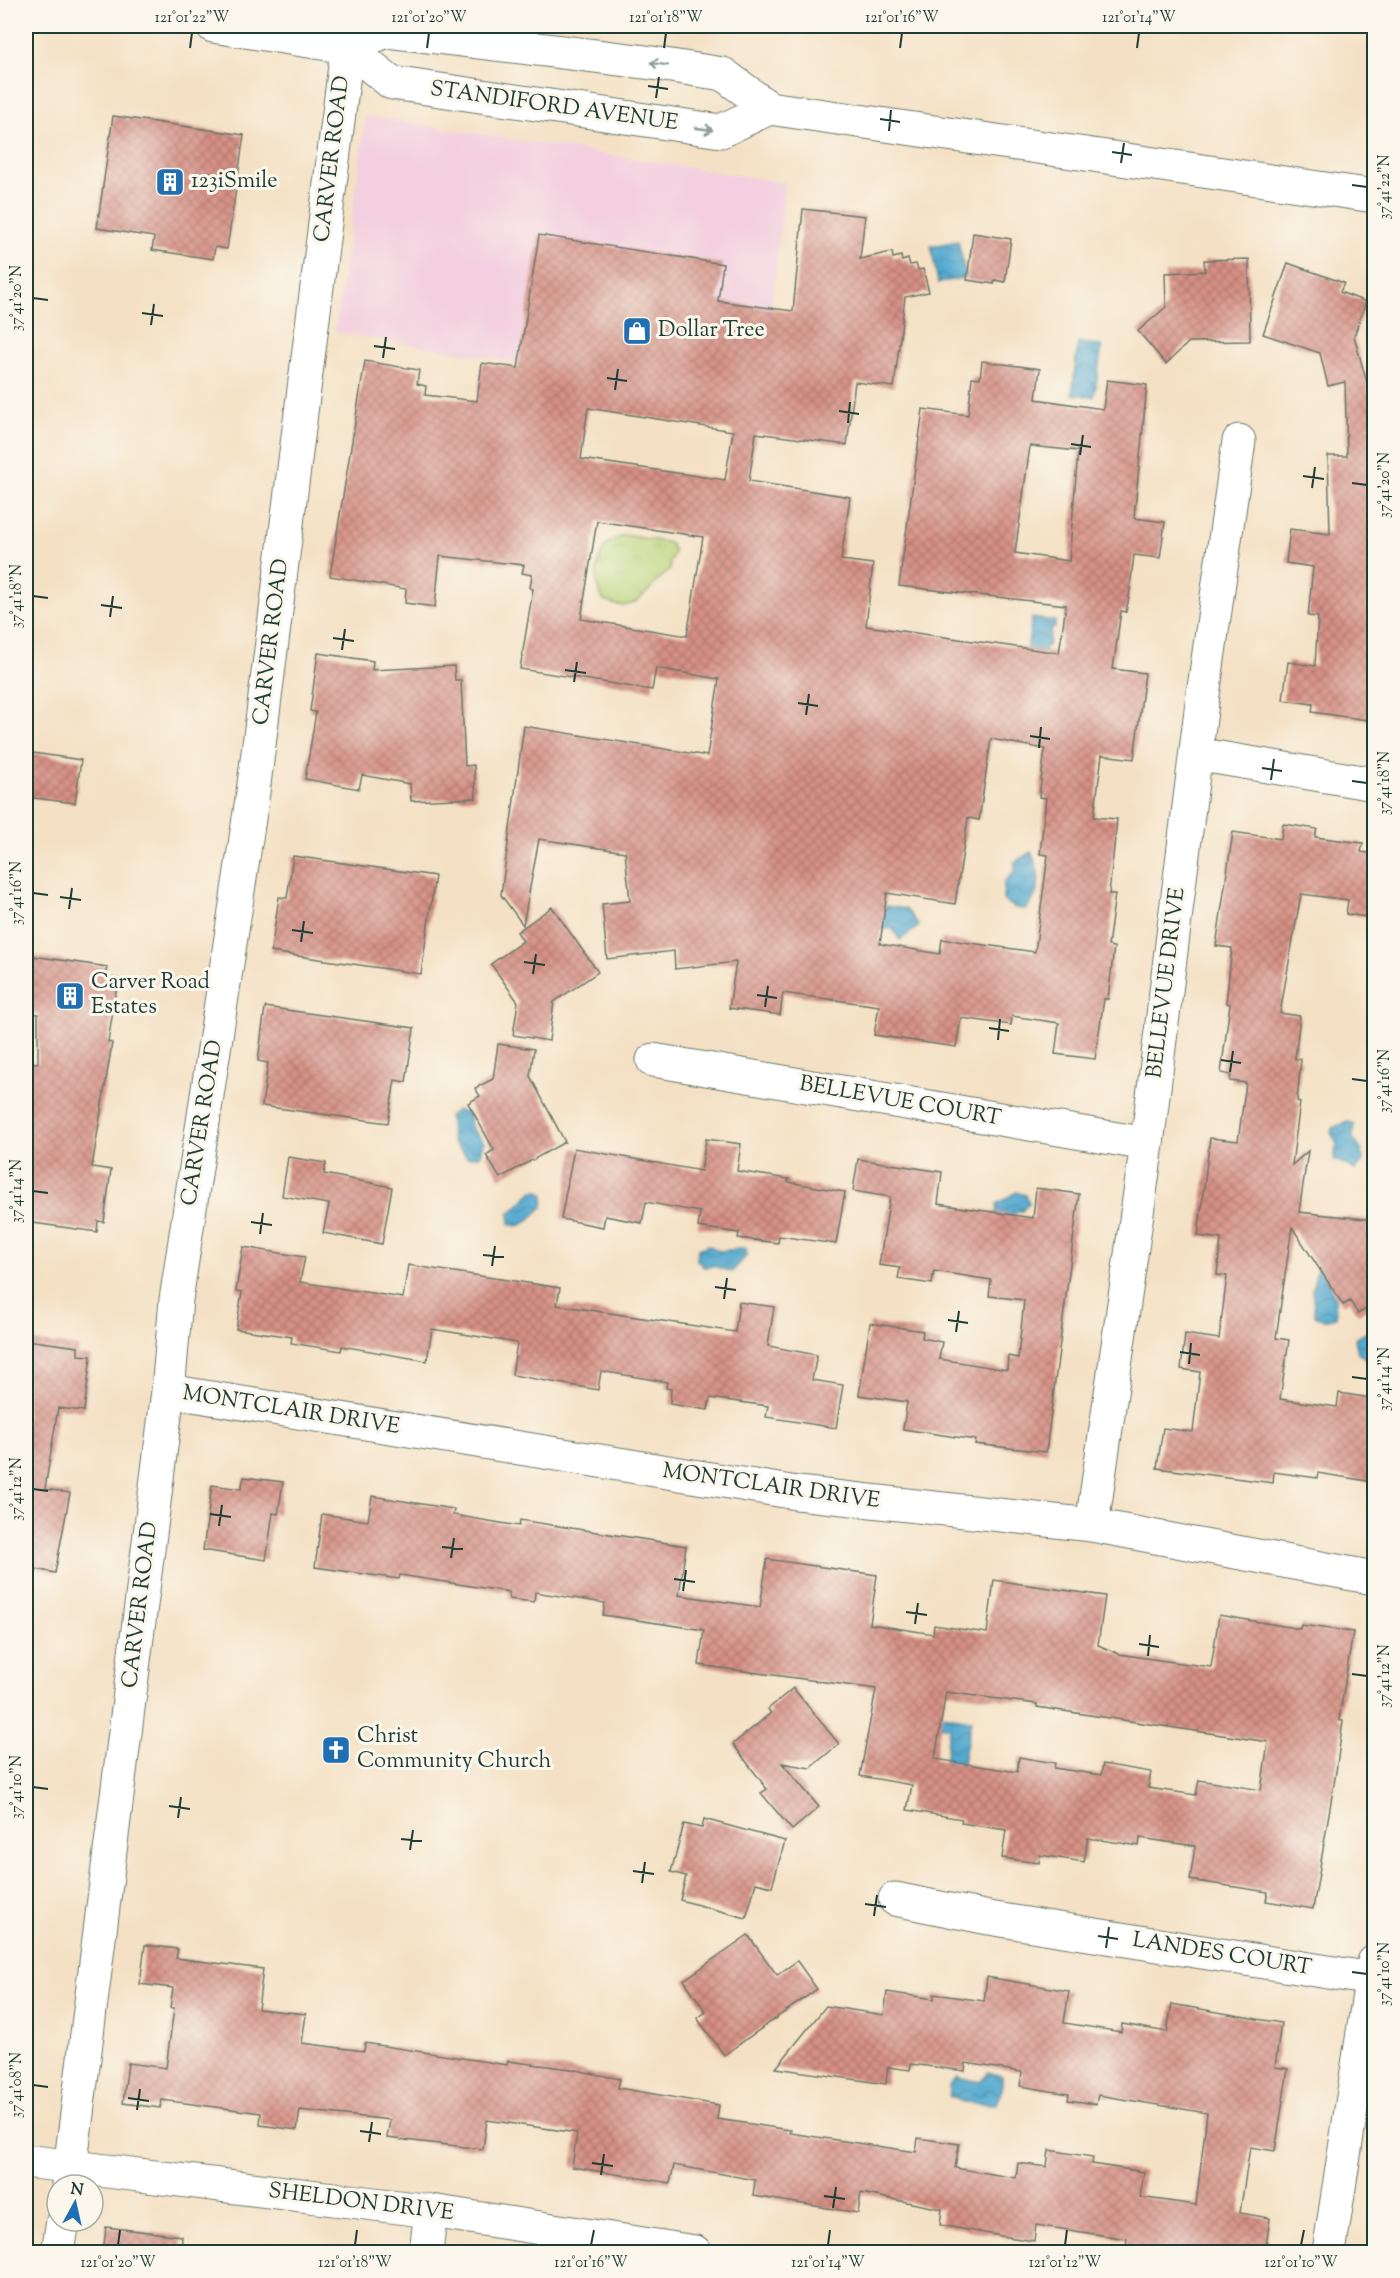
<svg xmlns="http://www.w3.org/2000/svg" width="1400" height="2278" font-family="'Sorts Mill Goudy',serif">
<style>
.built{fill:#f3cfdf}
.park{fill:url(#park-tufts);stroke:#6d8958;stroke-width:1.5}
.water{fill:url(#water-waves);stroke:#397382;stroke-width:1.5}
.building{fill:url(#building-cross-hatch);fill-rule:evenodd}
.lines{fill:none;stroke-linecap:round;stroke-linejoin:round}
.minor-casing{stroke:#6a7667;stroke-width:35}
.major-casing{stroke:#6a7667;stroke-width:35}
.minor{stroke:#fff;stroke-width:33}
.major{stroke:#fff;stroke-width:33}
.oneway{stroke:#8f9e9a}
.ticks{fill:none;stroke:#1f3d34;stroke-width:2}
.labels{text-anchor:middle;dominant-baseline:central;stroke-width:6;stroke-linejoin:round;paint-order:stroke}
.street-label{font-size:22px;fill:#1f3d34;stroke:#fbf7ec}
.poi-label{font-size:22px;fill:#1f3d34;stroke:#fbf7ec;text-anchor:start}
.neatline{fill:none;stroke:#1f3d34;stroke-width:2}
.ticks-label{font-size:15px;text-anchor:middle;fill:#1f3d34}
</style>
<defs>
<pattern id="park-tufts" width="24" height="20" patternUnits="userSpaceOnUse" patternTransform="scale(1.5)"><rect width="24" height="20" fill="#bbd57b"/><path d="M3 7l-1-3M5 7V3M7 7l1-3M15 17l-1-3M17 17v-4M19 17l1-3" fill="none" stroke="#a0b86b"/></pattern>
<pattern id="water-waves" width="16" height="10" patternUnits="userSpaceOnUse" patternTransform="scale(1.5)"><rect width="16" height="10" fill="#53a9cf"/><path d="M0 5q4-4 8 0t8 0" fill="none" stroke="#448ba9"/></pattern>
<pattern id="building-cross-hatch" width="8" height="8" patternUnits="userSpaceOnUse" patternTransform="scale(1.5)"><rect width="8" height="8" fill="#d79085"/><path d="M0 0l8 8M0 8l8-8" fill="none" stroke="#ae776e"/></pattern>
</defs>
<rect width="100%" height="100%" fill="#fbf7ec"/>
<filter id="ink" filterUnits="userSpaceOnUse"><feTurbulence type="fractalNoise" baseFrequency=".0167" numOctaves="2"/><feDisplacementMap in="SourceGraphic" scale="12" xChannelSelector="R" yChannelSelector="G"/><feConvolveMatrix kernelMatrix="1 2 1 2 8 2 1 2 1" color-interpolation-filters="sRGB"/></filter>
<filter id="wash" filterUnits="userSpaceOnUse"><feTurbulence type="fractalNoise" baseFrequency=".008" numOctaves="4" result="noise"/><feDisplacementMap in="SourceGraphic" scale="24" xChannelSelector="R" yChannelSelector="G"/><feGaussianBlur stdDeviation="1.35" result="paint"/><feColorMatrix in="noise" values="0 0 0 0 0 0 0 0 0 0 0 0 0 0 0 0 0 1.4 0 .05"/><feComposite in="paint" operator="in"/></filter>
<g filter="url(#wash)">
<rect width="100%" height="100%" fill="#f4e1c5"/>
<!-- built -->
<path class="built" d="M366 116 785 183 761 402 335 332Z"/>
<!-- park -->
<path class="park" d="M624 535 670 543 674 552 670 562V570C647 585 639 619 603 600 593 583 595 560 607 544 611 540 619 538 624 535Z"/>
<!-- water -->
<path class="water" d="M958 241 966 277 938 283 931 246Z
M1078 342 1102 346 1094 397 1072 394Z
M1032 618 1055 621V628H1051L1048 646H1045L1042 670 1024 668Z
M1031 852C1040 871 1044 890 1026 909L1015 908 1003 900 1004 882 1015 871V862Z
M873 904 906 909 919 926 900 940 892 928 877 930Z
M457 1110 469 1114 471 1127 484 1143 479 1156 467 1157 452 1141 449 1116Z
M1348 1122 1354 1124 1353 1139 1362 1150 1363 1162 1355 1170 1334 1159 1337 1143 1331 1133 1332 1128Z
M533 1191H539L544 1195 543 1207C533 1215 522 1231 510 1224L509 1214Z
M1016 1192 1026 1195 1029 1203 1022 1211 1011 1214 1008 1222 996 1215 997 1204Z
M708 1245 719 1251 746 1248 747 1255 732 1272 714 1266 704 1267 697 1260 698 1249Z
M1318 1266 1333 1270 1325 1278 1335 1298 1336 1317 1324 1320 1315 1316 1312 1289Z
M1373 1329 1374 1331V1366L1358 1353 1355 1339Z
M928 1712 971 1720 962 1768 945 1765 949 1727 927 1723Z
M988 2072 1002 2076V2089L996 2104 963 2102 949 2096V2085L957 2077 980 2082Z"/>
<g id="blocks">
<!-- building -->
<path class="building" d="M113 116 244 135 227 249 215 247 213 259 152 250 154 237 97 228Z
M803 209 865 216 860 259 892 252 893 258 901 256 902 261 908 259 910 265 916 264 918 270 923 269 929 292 905 297 894 387 855 382 847 445 756 433 749 481 850 497 841 560 873 564 866 626 1059 653 1066 605 899 586 923 409 968 415 972 377 980 378 982 361 1040 369 1036 399 1103 409 1107 380 1147 385 1134 518 1165 522 1160 558 1134 555 1129 597 1126 612 1121 611 1113 669 1145 673 1134 759 1102 755 1094 817 1117 819 1109 894H1115L1108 946 1114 947 1108 999H1104L1095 1059 1055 1054 1059 1023 1012 1016 1011 1025 961 1018 956 1047 874 1035 879 1006 783 993 780 1015 729 1008 736 962 675 969 674 951 607 959 602 904 630 901 625 852 539 839 523 925 501 895 524 726 707 756 719 679 656 668 652 690 520 669 533 589 530 588 532 575 522 573 524 565 440 556 435 607 405 603 406 589 330 576 365 361 419 370 417 384 426 386 425 395 477 401 482 363 518 368 539 235 723 264 718 301 793 311ZM588 408 733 431 725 480 581 459ZM1030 446 1078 451 1069 561 1015 553ZM597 521 703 537 687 636 581 619ZM991 739 1045 749 1039 797 1046 798 1040 854 1048 855 1035 952 942 939 940 954 880 944 887 893 955 904 968 818 979 820Z
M973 233 1011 239 1005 282 995 280 994 284 967 280Z
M1249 259 1250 341 1189 342 1166 364 1138 331 1166 307 1165 273 1205 271 1204 260Z
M1288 263 1344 283 1340 292 1366 302 1354 336 1374 408V475H1371L1374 576 1367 641 1374 642V721L1312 712 1313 704 1283 700 1288 662 1315 666 1318 617 1308 616 1313 567 1286 563 1290 529 1330 534 1328 456H1347L1345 382 1328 386 1320 353 1263 334Z
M318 653 373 661 372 670 454 666 455 680H461L465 766 474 765 476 798 411 801 410 784 362 775 359 789 305 779 316 712 310 711Z
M26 752 81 760 75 803 26 797Z
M1283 824 1317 829 1315 837 1363 843 1361 852 1374 854V918L1346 914 1348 900 1301 894 1280 1013 1300 1016 1295 1059H1301L1297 1101 1300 1102 1292 1165 1308 1151 1299 1212 1374 1220V1304L1358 1314 1350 1301 1343 1305 1292 1227 1276 1338 1289 1340 1280 1399 1337 1407 1339 1393 1371 1398 1369 1412 1374 1413V1482L1318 1473 1317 1478 1274 1472 1273 1483 1157 1468 1163 1428 1193 1432 1200 1372 1181 1369 1185 1334 1219 1339 1227 1276 1217 1275 1221 1239 1198 1236 1210 1138 1238 1141 1246 1083 1230 1081 1231 1075 1221 1073 1230 1004 1226 1003 1232 948 1216 946 1233 832 1281 839Z
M293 856 435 876 421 974 271 952 279 897 287 898Z
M552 907 598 972 554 1002 549 1041 513 1035 518 1002 491 964 523 941 517 932Z
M26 955 107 967 105 977 118 979 108 1042 112 1043 92 1167 111 1170 104 1222 98 1221 97 1232 26 1222V1062L38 1063V1014L26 1012Z
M265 1007 414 1028 406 1082 395 1080 388 1123 262 1106 268 1063 258 1061Z
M498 1044 534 1049 530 1076 565 1142 500 1178 486 1155 494 1150 468 1103 480 1096 475 1088 493 1079Z
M706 1139 741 1144 737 1171 789 1179 788 1182 845 1192 836 1244 779 1236 778 1243 738 1238 739 1233 698 1227 700 1212 646 1202 642 1223 605 1216 603 1227 561 1219 574 1148 701 1171Z
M288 1157 326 1163 324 1174 392 1187 382 1244 323 1233 329 1204 282 1196Z
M858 1159 942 1172 938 1204 1033 1218 1036 1188 1079 1194 1046 1452 975 1444 976 1440 903 1429 907 1402 859 1395 870 1323 923 1331 922 1338 942 1342 939 1359 1007 1370 1008 1356 1018 1358 1024 1300 989 1296 991 1280 934 1271 932 1284 898 1279 900 1268 879 1265 890 1197 853 1191Z
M243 1247 305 1257 300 1282 403 1298 408 1265 560 1288 557 1305 735 1332 739 1302 774 1307 768 1346 817 1355 812 1380 843 1385 836 1428 766 1417 768 1406 710 1398 708 1410 670 1404 671 1389 666 1388 667 1382 601 1371 598 1390 512 1375 517 1343 463 1334 432 1329 427 1361 342 1346 341 1351 291 1343 292 1337 236 1329 242 1292 236 1291Z
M26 1340 78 1347V1355L91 1356 84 1411 58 1408 45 1489 70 1493 55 1573 26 1567Z
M244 1477 283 1482 278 1514 273 1513 266 1560 203 1550 212 1485 241 1489Z
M372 1496 454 1509 453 1515 519 1526 520 1520 686 1546 679 1595 760 1607 767 1559 877 1575 870 1624 933 1634 934 1625 987 1633 994 1580 1105 1596 1098 1645 1119 1654 1159 1660 1211 1667 1219 1615 1300 1629 1301 1625 1353 1632 1339 1720 1343 1721 1336 1772 1313 1909 1266 1901 1268 1892 1190 1880 1195 1846 1140 1838 1139 1846 1088 1838 1084 1862 1040 1855 1039 1863 1002 1858 1006 1830 961 1823 962 1819 907 1810 912 1785 860 1776 876 1689 699 1665 704 1630 603 1615 605 1603 535 1592 534 1602 509 1599V1592L400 1575 399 1579 315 1567 322 1514 368 1521ZM946 1692 1037 1704V1707L1268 1742 1261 1790 1199 1780 1196 1795 1148 1788 1151 1772 1103 1764 1101 1775 1054 1768 1055 1763 1019 1757 1017 1772 935 1759Z
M793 1688 839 1744 810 1768 782 1763 819 1807 792 1830 761 1793 767 1789 733 1744 771 1713 768 1709Z
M704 1819 785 1841 772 1887 756 1883 746 1918 680 1900 686 1876 671 1872 684 1824 702 1828Z
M748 1935 777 1975 797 1961 817 1989 724 2055 697 2018 706 2012 684 1980Z
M145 1945 178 1949 176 1958 263 1969 258 2009 306 2014 302 2043 364 2051 365 2043 507 2065 508 2061 571 2069 620 2079 618 2088 719 2105 717 2119 791 2130 790 2133 916 2152 918 2138 959 2144 955 2168 1016 2178 1018 2163 1047 2167 1049 2150 1093 2157 1092 2164 1144 2172 1140 2197 1196 2205 1207 2113 1098 2095 1096 2104 1068 2100 1069 2094 1020 2086 1022 2072 966 2063 965 2071 911 2064 910 2070 888 2067 886 2084 776 2068 826 2006 884 2015 887 1992 934 1999V1994L984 2001 987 1977 1069 1991 1064 2023 1121 2032 1122 2024 1167 2032 1172 2004 1281 2023 1275 2067 1288 2069 1275 2151 1250 2147 1240 2213 1270 2218 1265 2253H1125L1127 2239 1036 2225 1034 2241 1007 2237 940 2225 942 2209 861 2193 858 2213 753 2196 755 2180 674 2165 670 2183 572 2167 577 2133 487 2120 483 2149 387 2138 390 2120 300 2110 297 2130 260 2125 261 2113 162 2100 160 2108 123 2103 128 2063 166 2068 174 2008H170L173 1988 140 1984Z
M106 2227 182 2236 181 2253H103Z"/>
</g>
</g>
<g filter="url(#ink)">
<use href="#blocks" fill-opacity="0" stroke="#6a7667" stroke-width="1.5"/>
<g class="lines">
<!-- minor casing -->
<g class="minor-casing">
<path id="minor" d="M1196 754 1374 784
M653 1060 1147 1144
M168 1391 797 1493 1092 1525 1374 1578
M1092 1525 1147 1144 1202 702 1239 441
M895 1899 989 1918 1372 1979
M26 2161 431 2211 695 2252
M68 2185 168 1391 176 1300 253 792 350 26
M58 2252 63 2221
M426 2252 431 2211
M1329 2252 1374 1962"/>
</g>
<!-- major casing -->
<g class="major-casing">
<path id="major" d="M213 26 347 47 392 83 721 131 769 108
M347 47 387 31 645 62 723 74 769 108 1374 196"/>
</g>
<!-- minor -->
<use href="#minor" class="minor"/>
<!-- major -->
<use href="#major" class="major"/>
</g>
<!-- one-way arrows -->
<defs><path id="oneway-shaft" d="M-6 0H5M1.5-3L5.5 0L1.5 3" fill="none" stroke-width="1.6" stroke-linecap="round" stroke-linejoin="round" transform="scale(1.5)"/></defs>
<g class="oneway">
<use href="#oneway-shaft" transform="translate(659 64) rotate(-171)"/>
<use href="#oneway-shaft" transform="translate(704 129) rotate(8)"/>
</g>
</g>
<!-- ticks -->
<path class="ticks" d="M190 48 192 33M427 48 429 33M664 48 666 33M900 48 902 33M1137 48 1139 33M648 86 668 89M656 98 659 77M880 119 900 122M889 131 891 110M1112 152 1132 155M1121 163 1124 143M1352 185 1367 187M33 298 48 300M142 313 163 316M151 325 154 304M374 346 395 349M383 358 386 337M607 378 627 381M615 390 618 369M839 411 859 414M848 423 850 402M1071 444 1091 447M1080 455 1083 435M1303 476 1324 479M1352 483 1367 485M1312 488 1315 467M33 596 48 598M101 605 122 608M110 617 113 596M333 638 354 641M342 650 345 629M565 670 586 673M574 682 577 662M798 703 818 706M806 715 809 694M1030 736 1050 739M1039 748 1041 727M1262 768 1282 771M1271 780 1274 759M1352 781 1367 783M33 893 48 895M60 897 81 900M69 909 72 888M292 930 313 933M301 942 304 921M524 962 545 965M533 974 536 954M757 995 777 998M765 1007 768 986M989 1028 1009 1031M998 1040 1000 1019M1221 1060 1241 1063M1230 1072 1233 1051M1352 1079 1367 1081M33 1191 48 1193M251 1222 272 1225M260 1234 263 1213M483 1255 504 1257M492 1266 495 1246M715 1287 736 1290M724 1299 727 1278M948 1320 968 1323M956 1332 959 1311M1180 1352 1200 1355M1189 1364 1191 1343M1352 1377 1367 1379M33 1489 48 1491M210 1514 231 1517M219 1526 222 1505M442 1547 463 1549M451 1558 454 1538M674 1579 695 1582M683 1591 686 1570M906 1612 927 1615M915 1624 918 1603M1139 1644 1159 1647M1148 1656 1150 1635M1352 1674 1367 1676M33 1787 48 1789M169 1806 190 1809M178 1818 181 1797M401 1839 422 1841M410 1850 413 1830M633 1871 654 1874M642 1883 645 1862M865 1904 886 1907M874 1916 877 1895M1098 1936 1118 1939M1106 1948 1109 1927M1352 1972 1367 1974M33 2085 48 2087M128 2098 149 2101M137 2110 140 2089M360 2131 381 2134M369 2142 372 2122M592 2163 613 2166M601 2175 604 2154M824 2196 845 2199M833 2208 836 2187M118 2245 120 2230M355 2245 357 2230M591 2245 594 2230M828 2245 830 2230M1065 2245 1067 2230M1301 2245 1304 2230"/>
<!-- icons -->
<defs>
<g id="building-square" transform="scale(1.5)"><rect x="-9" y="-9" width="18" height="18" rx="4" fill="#1f6fb2" stroke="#fbf7ec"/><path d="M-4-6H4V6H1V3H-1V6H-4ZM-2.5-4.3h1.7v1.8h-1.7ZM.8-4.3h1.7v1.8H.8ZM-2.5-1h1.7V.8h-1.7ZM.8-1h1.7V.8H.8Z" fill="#fff"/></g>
<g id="shop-square" transform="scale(1.5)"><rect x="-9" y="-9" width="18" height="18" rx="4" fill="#1f6fb2" stroke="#fbf7ec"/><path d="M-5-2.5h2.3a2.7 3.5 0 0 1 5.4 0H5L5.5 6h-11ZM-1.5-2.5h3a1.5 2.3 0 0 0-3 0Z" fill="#fff"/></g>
<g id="church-square" transform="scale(1.5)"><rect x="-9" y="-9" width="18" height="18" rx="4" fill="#1f6fb2" stroke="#fbf7ec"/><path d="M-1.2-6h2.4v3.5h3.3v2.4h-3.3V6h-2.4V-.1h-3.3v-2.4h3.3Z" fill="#fff"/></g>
</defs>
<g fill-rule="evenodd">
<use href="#building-square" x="170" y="182"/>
<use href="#shop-square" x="637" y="331"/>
<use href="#building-square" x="70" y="996"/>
<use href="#church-square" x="336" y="1750"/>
</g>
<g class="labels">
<!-- street labels -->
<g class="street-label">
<text transform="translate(554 107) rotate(8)">STANDIFORD AVENUE</text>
<text transform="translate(333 159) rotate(-83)">CARVER ROAD</text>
<text transform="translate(272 642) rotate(-83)">CARVER ROAD</text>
<text transform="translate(1167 983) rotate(-83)">BELLEVUE DRIVE</text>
<text transform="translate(900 1102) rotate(10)">BELLEVUE COURT</text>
<text transform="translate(203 1123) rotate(-81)">CARVER ROAD</text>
<text transform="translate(291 1411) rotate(9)">MONTCLAIR DRIVE</text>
<text transform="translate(771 1487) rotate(8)">MONTCLAIR DRIVE</text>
<text transform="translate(141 1605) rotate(-83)">CARVER ROAD</text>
<text transform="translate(1222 1955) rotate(9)">LANDES COURT</text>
<text transform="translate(361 2203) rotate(7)">SHELDON DRIVE</text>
</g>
<!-- poi labels -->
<g class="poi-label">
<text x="191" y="182">123iSmile</text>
<text x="658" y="331">Dollar Tree</text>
<text x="91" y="983">Carver Road<tspan x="91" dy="25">Estates</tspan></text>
<text x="357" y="1737">Christ<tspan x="357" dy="25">Community Church</tspan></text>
</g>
</g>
<!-- margin -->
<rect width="1400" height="2278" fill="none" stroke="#fbf7ec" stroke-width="66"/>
<!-- north arrow -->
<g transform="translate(75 2203) rotate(8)"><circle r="28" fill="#fbf7ec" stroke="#a3ada2" stroke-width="1.5"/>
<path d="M0-4.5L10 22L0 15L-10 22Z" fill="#1f6fb2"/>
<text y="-9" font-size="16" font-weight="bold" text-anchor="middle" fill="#1f3d34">N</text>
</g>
<rect x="33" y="33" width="1334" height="2212" class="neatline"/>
<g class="ticks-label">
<text x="192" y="22">121°01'22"W</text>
<text x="429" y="22">121°01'20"W</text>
<text x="666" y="22">121°01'18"W</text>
<text x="902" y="22">121°01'16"W</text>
<text x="1139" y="22">121°01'14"W</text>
<text transform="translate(1384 187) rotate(-90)" y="5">37°41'22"N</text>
<text transform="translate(16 298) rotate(-90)" y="5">37°41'20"N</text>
<text transform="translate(1384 485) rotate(-90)" y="5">37°41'20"N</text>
<text transform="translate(16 596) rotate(-90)" y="5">37°41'18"N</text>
<text transform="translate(1384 783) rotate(-90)" y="5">37°41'18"N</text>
<text transform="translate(16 893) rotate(-90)" y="5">37°41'16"N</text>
<text transform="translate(1384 1081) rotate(-90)" y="5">37°41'16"N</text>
<text transform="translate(16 1191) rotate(-90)" y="5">37°41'14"N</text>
<text transform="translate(1384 1379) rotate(-90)" y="5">37°41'14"N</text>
<text transform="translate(16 1489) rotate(-90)" y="5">37°41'12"N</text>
<text transform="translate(1384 1676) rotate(-90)" y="5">37°41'12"N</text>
<text transform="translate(16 1787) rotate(-90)" y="5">37°41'10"N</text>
<text transform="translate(1384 1974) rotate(-90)" y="5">37°41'10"N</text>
<text transform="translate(16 2085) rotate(-90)" y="5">37°41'08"N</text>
<text x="118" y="2267">121°01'20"W</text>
<text x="355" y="2267">121°01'18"W</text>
<text x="591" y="2267">121°01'16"W</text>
<text x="828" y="2267">121°01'14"W</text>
<text x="1065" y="2267">121°01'12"W</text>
<text x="1301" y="2267">121°01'10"W</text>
</g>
</svg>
